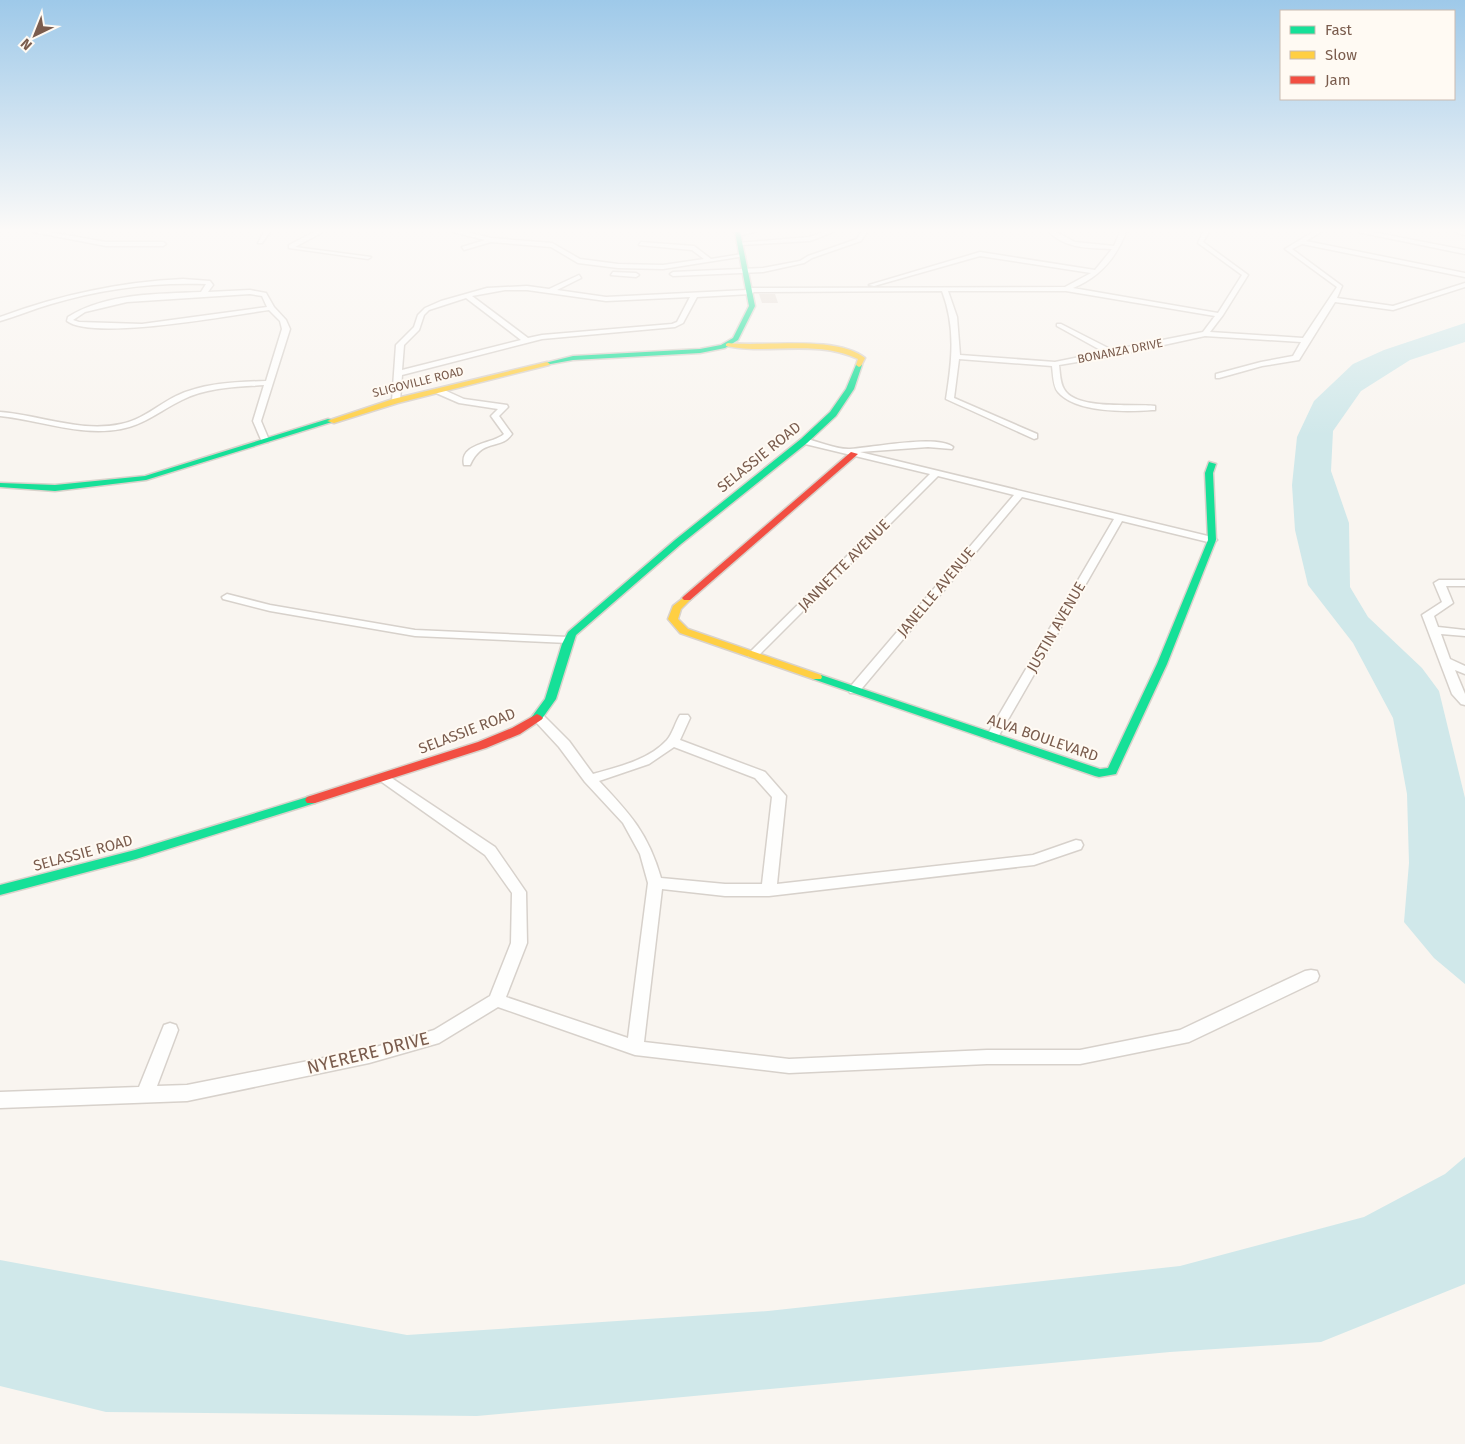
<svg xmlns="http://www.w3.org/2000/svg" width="1465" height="1444" font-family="'Fira Sans',sans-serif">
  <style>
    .water { fill: #d0e8ea }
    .building { fill: #e6ded7 }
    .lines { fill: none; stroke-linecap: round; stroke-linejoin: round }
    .street-casing { stroke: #d7d1cb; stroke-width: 3 }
    .fast-casing { stroke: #d9d2cb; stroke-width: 3 }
    .slow-casing { stroke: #d9d2cb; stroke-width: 3 }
    .jam-casing { stroke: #d9d2cb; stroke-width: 3 }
    .street { fill: #fefefd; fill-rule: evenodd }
    .fast { fill: #16e098; fill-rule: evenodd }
    .slow { fill: #ffcf43; fill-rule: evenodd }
    .jam { fill: #f24e42; fill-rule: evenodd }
    .labels { text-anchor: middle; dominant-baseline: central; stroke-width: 4; stroke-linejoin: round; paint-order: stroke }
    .far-street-label { font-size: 12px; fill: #7a5c4d; stroke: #fffaf3 }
    .street-label { font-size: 15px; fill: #7a5c4d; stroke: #fffaf3 }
    .near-street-label { font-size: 18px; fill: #7a5c4d; stroke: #fffaf3 }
  </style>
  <rect width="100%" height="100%" fill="#f9f5f0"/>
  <g class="water">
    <path d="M 1465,323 L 1465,342 L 1410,360 L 1361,391 L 1333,431 L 1331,471 L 1349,523 L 1350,587 L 1368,617 L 1422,668 L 1439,691 L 1465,798 L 1465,984 L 1434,958 L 1404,922 L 1409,863 L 1407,794 L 1393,718 L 1353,643 L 1308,585 L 1295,530 L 1292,485 L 1297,437 L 1314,401 L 1353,364 L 1384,350 Z"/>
    <path d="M 1465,1157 L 1465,1284 L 1321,1342 L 1170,1352 L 477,1416 L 106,1412 L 0,1386 L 0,1260 L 407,1335 L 768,1311 L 1180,1266 L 1364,1217 L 1445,1174 Z"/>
  </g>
  <path class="building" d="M 759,294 L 775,294 L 778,303 L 762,303 Z"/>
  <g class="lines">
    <defs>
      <g id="street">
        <path d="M 33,232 L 49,232 L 106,242 L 163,242 L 166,244 L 163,246 L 106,246 Z"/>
        <path d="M 264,232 L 270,232 L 262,243 L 258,243 Z"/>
        <path d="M 314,232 L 323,232 L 295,247 L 371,257 L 368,259 L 289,248 L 289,245 Z"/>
        <path d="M 453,232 L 466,232 L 491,238 L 552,243 L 580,259 L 618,264 L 663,265 L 704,259 L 692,250 L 639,245 L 641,242 L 694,246 L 711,259 L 742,254 L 745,256 L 663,269 L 618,268 L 578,263 L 551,247 L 491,242 L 464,250 L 462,247 L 485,240 Z"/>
        <path d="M 737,232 L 754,232 L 738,236 L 735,234 Z"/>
        <path d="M 823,232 L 833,232 L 810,241 L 740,245 L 737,243 L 809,237 Z"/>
        <path d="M 861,232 L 867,232 L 861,241 L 812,258 L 804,263 L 763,272 L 673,276 L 670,274 L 673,272 L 763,268 L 800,261 L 808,256 L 857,239 Z"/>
        <path d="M 1049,232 L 1056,232 L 1075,242 L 1114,246 L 1120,232 L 1126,232 C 1116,258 1100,277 1073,288 L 1218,313 L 1242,275 L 1198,243 L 1203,232 L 1209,232 L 1203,242 L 1248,275 L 1223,315 L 1210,332 L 1303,338 L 1337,287 L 1285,249 L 1313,232 L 1321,232 L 1306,241 L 1465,273 L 1465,277 L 1302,244 L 1292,249 L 1342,286 L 1337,298 L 1393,306 L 1465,283 L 1465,287 L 1393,310 L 1335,302 L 1299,360 L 1262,366 L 1219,378 L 1216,378 L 1216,374 L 1261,362 L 1293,356 L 1301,342 L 1205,336 L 1113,356 L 1059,365 C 1060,372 1060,383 1064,389 C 1076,411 1135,403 1155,406 L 1155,410 L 1152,410 C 1127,412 1076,413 1058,392 C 1053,387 1053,373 1052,366 L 959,359 L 954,398 L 1037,434 L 1037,438 L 1034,439 L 946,399 C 952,361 956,328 942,291 L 754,292 L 751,294 L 697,297 L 683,323 L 675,327 L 542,339 L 402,375 L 400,401 L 396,403 L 392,401 L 396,345 L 414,327 L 418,315 L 425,308 L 441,301 L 487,288 L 527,286 L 549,289 L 579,275 L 581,278 L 557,290 L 606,297 L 747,290 L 750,288 L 1065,287 L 1091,273 L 980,256 L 874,286 L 869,285 L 980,252 L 1095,270 L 1112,249 C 1090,248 1066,249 1049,232 ZM 505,290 L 527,290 L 606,301 L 690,297 L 677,322 L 672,324 L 542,335 L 528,338 L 472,296 ZM 948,291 L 1066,291 L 1215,316 L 1203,332 L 1112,350 L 1061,324 L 1057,324 L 1057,326 L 1104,352 L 1055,362 L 960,355 L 957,317 ZM 466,298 L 521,340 L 402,370 L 404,345 L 419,330 L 424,315 L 429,310 Z"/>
        <path d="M 1358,232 L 1372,232 L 1465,250 L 1465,254 Z"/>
        <path d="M 1457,232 L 1465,232 L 1465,235 L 1458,233 Z"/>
        <path d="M 613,272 L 636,273 L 639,275 L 636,277 L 611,275 Z"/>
        <path d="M 183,279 L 210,281 L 213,285 L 208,292 L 250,290 L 266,293 L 274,307 L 286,320 L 290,329 L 261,421 L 269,440 L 268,442 L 262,442 L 253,421 L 264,385 C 237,387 207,387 182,400 C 161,410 144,425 121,429 C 81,437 40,420 0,416 L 0,412 C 40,415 81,433 121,424 C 142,420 158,405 176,396 C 203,383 236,382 266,381 L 282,329 L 280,321 L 269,310 C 232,315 93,341 67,321 L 68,317 C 106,293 158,294 201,292 L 206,284 C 153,282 101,289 51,304 C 34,309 17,316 0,321 L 0,317 C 59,295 120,282 183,279 ZM 250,294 L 262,296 L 267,307 L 142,324 L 79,322 L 73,320 L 85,312 L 127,302 Z"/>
        <path d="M 436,389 L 442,389 L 464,399 L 507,405 L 508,407 L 499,416 L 512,434 C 500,451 483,437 470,465 L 464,465 C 459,443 493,444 504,434 L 491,416 L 498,409 L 459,403 L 436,393 Z"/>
        <path d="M 804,438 C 816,441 838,450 850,449 C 871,448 937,434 953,447 L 952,449 L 928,447 L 860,452 L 1212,537 L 1217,540 L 1212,543 L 1122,521 L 998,737 L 992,741 L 986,737 L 1114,519 L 1022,497 L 858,693 L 850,693 L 848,690 L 850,687 L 1014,495 L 938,476 L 757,657 L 749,657 L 747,655 L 749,653 L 930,474 L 801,443 L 800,441 Z"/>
        <path d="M 1439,580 L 1465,580 L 1465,586 L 1446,586 L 1453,603 L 1434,616 L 1438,627 L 1465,630 L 1465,636 L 1441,634 L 1450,659 L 1465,666 L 1465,674 L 1455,670 L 1465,694 L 1465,705 L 1461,704 L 1452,694 L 1422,615 L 1442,602 L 1434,583 Z"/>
        <path d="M 227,594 L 270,605 L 415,630 L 568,637 L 574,640 L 568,643 L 415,636 L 270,611 L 223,599 L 222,597 Z"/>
        <path d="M 538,713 L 542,714 L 569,741 L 593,774 C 618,767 649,760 667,740 C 673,733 675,723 680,715 L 688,715 L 690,718 L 680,740 L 765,772 L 786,796 L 777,884 L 1033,855 L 1076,840 L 1081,841 L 1083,845 L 1081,849 L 1034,865 L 769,896 L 725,896 L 662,889 L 644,1042 L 789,1059 L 987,1050 L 1080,1050 L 1180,1030 L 1305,971 L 1311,970 L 1317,971 L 1319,976 L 1317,981 L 1189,1042 L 1080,1064 L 987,1064 L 789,1073 L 635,1055 L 498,1007 L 439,1043 L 369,1063 L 187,1101 L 0,1108 L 0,1092 L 139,1087 L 162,1030 L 164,1025 L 170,1023 L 176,1025 L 178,1030 L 157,1086 L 187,1085 L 369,1049 L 434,1030 L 490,996 L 511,943 L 512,893 L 485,855 L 379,780 L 377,777 L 384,773 L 495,847 L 526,892 L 527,943 L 506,997 L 628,1038 L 648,883 L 640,854 L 623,823 L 585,782 L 559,747 L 534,720 L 532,717 L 534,714 ZM 674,747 L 755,778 L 772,797 L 762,884 L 725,884 L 661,878 C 648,833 630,814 599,781 L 649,764 Z"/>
      </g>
      <g id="fast">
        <path d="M 735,232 L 740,232 L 755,306 L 738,340 L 725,348 L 700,353 L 573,360 L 545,365 L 545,363 L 573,356 L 700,349 L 721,345 L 733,338 L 749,306 Z"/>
        <path d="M 859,363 L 862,365 L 854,389 L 836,416 L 807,443 L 681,544 L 576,635 L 556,699 L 541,720 L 533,720 L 531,718 L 545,699 L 562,644 L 568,632 L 675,540 L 801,439 L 830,412 L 846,389 L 856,365 Z"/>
        <path d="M 328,419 L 335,421 L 146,480 L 55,491 L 0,487 L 0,483 L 55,485 L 145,476 Z"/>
        <path d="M 1209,462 L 1216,464 L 1213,473 L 1216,540 L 1167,664 L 1116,774 L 1099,777 L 1095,776 L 813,679 L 812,677 L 813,675 L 821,675 L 1100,769 L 1108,768 L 1157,664 L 1208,540 L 1205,473 Z"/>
        <path d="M 311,796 L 315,797 L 317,800 L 315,803 L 136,859 L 0,895 L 0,885 L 135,850 Z"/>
      </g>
      <g id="slow">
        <path d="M 728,343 C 765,347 836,335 865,358 L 861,366 L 859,367 L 856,365 L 858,359 C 816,339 770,355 726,346 L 726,344 Z"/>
        <path d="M 547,362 L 550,364 L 549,365 L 398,403 L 334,423 L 327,421 L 393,399 Z"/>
        <path d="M 687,595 L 692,598 L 681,609 L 678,619 L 688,629 L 821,675 L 822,677 L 821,679 L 813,679 L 680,633 L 668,619 L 673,606 Z"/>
      </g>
      <g id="jam">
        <path d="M 851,452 L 858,454 L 690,600 L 684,600 L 682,598 L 684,596 Z"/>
        <path d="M 537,714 L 541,716 L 543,718 L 541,720 L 520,734 L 486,748 L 315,803 L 307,803 L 305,800 L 307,797 L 478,742 L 512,728 Z"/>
      </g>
    </defs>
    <use href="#street" class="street-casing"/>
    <use href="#fast" class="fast-casing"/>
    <use href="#slow" class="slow-casing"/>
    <use href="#jam" class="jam-casing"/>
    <use href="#street" class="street"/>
    <use href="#fast" class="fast"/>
    <use href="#slow" class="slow"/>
    <use href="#jam" class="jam"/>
  </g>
  <linearGradient id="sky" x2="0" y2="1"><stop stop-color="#9ec9e9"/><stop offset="0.53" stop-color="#fcfaf8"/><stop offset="1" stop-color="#fcfaf8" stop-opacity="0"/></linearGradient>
  <rect width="1465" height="435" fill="url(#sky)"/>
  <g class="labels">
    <g class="far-street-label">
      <text transform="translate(1120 351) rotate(-11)">BONANZA DRIVE</text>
      <text transform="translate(418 382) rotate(-14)">SLIGOVILLE ROAD</text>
    </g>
    <g class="street-label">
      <text transform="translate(759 457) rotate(-39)">SELASSIE ROAD</text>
      <text transform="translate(844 565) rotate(-45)">JANNETTE AVENUE</text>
      <text transform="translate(936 592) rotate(-50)">JANELLE AVENUE</text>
      <text transform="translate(1056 627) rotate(-60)">JUSTIN AVENUE</text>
      <text transform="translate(467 731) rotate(-21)">SELASSIE ROAD</text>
      <text transform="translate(1043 738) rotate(19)">ALVA BOULEVARD</text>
      <text transform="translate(83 853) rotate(-15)">SELASSIE ROAD</text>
    </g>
    <g class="near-street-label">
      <text transform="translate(368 1053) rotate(-14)">NYERERE DRIVE</text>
    </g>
  </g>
  <rect x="1280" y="10" width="175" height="90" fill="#fffaf3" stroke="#cabbb1"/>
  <rect x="1290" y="26" width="25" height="8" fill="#16e098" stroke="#cabbb1"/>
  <text x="1325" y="35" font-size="15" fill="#7a5c4d">Fast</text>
  <rect x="1290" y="51" width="25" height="8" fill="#ffcf43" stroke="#cabbb1"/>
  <text x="1325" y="60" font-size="15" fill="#7a5c4d">Slow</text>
  <rect x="1290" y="76" width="25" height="8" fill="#f24e42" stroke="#cabbb1"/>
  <text x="1325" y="85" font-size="15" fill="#7a5c4d">Jam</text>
  <g transform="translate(35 35) rotate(223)" stroke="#fffaf3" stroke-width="4" paint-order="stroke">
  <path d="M0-4L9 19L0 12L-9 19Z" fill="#7a5c4d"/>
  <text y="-8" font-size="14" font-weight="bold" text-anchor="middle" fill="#7a5c4d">N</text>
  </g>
</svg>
